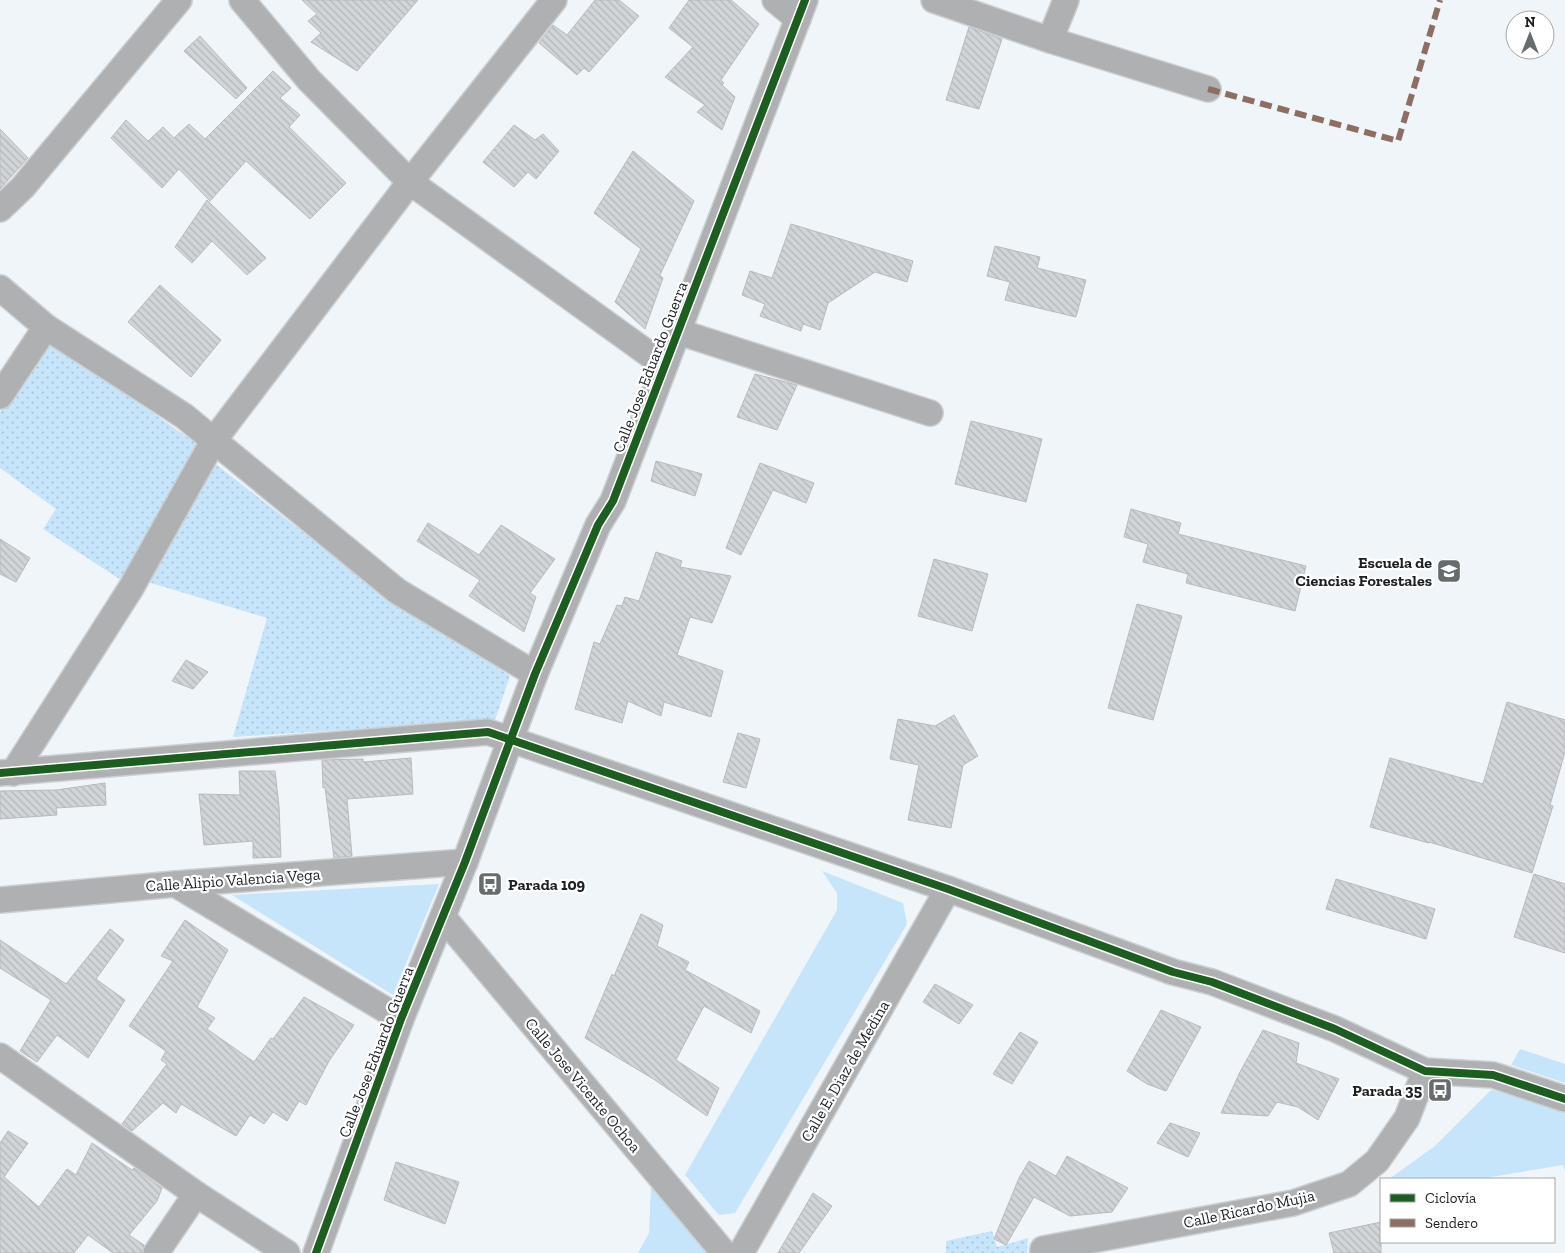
<svg xmlns="http://www.w3.org/2000/svg" width="1565" height="1253" font-family="'Zilla Slab',serif">
  <style>
    .grass { fill: #c6e4fa }
    .park { fill: url(#park-dots) }
    .building { fill: url(#building-back-hatch); stroke: #b7bbbf }
    .lines { fill: none; stroke-linecap: round; stroke-linejoin: round }
    .minor-casing { stroke: #cbcfd2; stroke-width: 28 }
    .minor { stroke: #aeb0b2; stroke-width: 25 }
    .quiet { stroke: #8d6e63; stroke-width: 6; stroke-dasharray: 12 6; stroke-linecap: butt }
    .cycleway-casing { stroke: #fff; stroke-width: 11 }
    .cycleway { stroke: #1b5e20; stroke-width: 8 }
    .labels { text-anchor: middle; dominant-baseline: central; stroke-width: 4.5; stroke-linejoin: round; paint-order: stroke }
    .street-label { font-size: 16px; fill: #1c2023; stroke: #fff }
    .poi-label { font-size: 16px; font-weight: bold; fill: #1c2023; stroke: #fff; text-anchor: end }
  </style>
  <defs>
    <pattern id="park-dots" width="8" height="8" patternUnits="userSpaceOnUse" patternTransform="scale(1.25)"><rect width="8" height="8" fill="#c6e4fa"/><path d="M2 2h.1M6 6h.1" fill="none" stroke="#aac3d6" stroke-width="1.8" stroke-linecap="round"/></pattern>
    <pattern id="building-back-hatch" width="6" height="6" patternUnits="userSpaceOnUse" patternTransform="scale(1.25)"><rect width="6" height="6" fill="#d1d5d8"/><path d="M-1 5l2 2M0 0l6 6M5-1l2 2" fill="none" stroke="#b3b7b9"/></pattern>
  </defs>
  <rect width="100%" height="100%" fill="#f0f5fa"/>
  <g class="grass">
    <path d="M 822,871 L 903,903 L 907,924 L 735,1213 L 719,1215 L 685,1175 L 837,910 L 837,893 Z"/>
    <path d="M 439,884 L 393,995 L 232,895 Z"/>
    <path d="M 1520,1049 L 1565,1064 L 1565,1083 L 1511,1065 Z"/>
    <path d="M 1491,1090 L 1565,1107 L 1565,1171 L 1563,1165 L 1479,1179 L 1389,1179 L 1435,1146 Z"/>
    <path d="M 651,1187 L 709,1247 L 709,1253 L 638,1253 L 649,1233 Z"/>
  </g>
  <g class="park">
    <path d="M 47,339 L 200,446 L 121,580 L 43,529 L 56,509 L 0,468 L 0,412 Z"/>
    <path d="M 213,462 L 376,589 L 510,676 L 495,720 L 233,737 L 267,618 L 148,582 Z"/>
    <path d="M 992,1231 L 997,1247 L 1028,1238 L 1027,1253 L 946,1253 L 946,1241 Z"/>
  </g>
  <g class="building">
    <path d="M 302,0 L 418,0 L 357,71 L 311,42 L 321,33 L 308,21 L 317,14 Z"/>
    <path d="M 595,0 L 619,0 L 639,16 L 589,72 L 584,68 L 577,75 L 539,43 L 553,25 L 567,35 Z"/>
    <path d="M 689,0 L 731,0 L 759,24 L 721,80 L 724,83 L 722,85 L 735,97 L 722,130 L 697,112 L 705,105 L 665,77 L 693,47 L 669,28 Z"/>
    <path d="M 969,27 L 1002,39 L 979,109 L 946,100 Z"/>
    <path d="M 200,36 L 247,88 L 236,99 L 184,51 Z"/>
    <path d="M 273,71 L 291,88 L 280,98 L 300,115 L 289,127 L 346,183 L 310,219 L 246,161 L 210,201 L 179,169 L 162,188 L 111,138 L 126,120 L 148,141 L 163,127 L 174,138 L 189,124 L 205,139 Z"/>
    <path d="M 514,125 L 535,140 L 543,134 L 559,151 L 536,179 L 528,172 L 514,187 L 483,162 Z"/>
    <path d="M 0,129 L 28,158 L 0,189 Z"/>
    <path d="M 633,151 L 694,201 L 660,275 L 663,278 L 645,329 L 615,302 L 641,249 L 594,213 Z"/>
    <path d="M 207,200 L 266,258 L 247,275 L 212,241 L 192,263 L 175,247 Z"/>
    <path d="M 791,224 L 913,261 L 907,282 L 875,272 L 828,303 L 820,330 L 803,324 L 801,331 L 760,316 L 765,304 L 742,295 L 750,271 L 772,278 Z"/>
    <path d="M 995,246 L 1040,257 L 1037,268 L 1086,280 L 1076,317 L 1005,300 L 1010,282 L 987,276 Z"/>
    <path d="M 160,285 L 221,340 L 191,377 L 128,322 Z"/>
    <path d="M 755,374 L 797,385 L 777,430 L 737,417 Z"/>
    <path d="M 971,421 L 1042,439 L 1026,502 L 955,484 Z"/>
    <path d="M 656,461 L 702,474 L 695,496 L 651,481 Z"/>
    <path d="M 760,463 L 814,483 L 806,503 L 773,490 L 741,555 L 726,548 Z"/>
    <path d="M 1131,509 L 1181,523 L 1178,534 L 1306,566 L 1295,611 L 1186,583 L 1188,574 L 1143,562 L 1148,544 L 1124,537 Z"/>
    <path d="M 428,523 L 479,555 L 501,525 L 555,559 L 530,593 L 536,597 L 524,632 L 469,596 L 480,580 L 417,541 Z"/>
    <path d="M 0,539 L 30,558 L 16,582 L 0,574 Z"/>
    <path d="M 656,552 L 682,561 L 680,567 L 731,576 L 712,623 L 690,617 L 677,655 L 723,671 L 711,717 L 664,702 L 661,716 L 628,701 L 622,723 L 575,709 L 594,642 L 600,644 L 617,605 L 622,606 L 625,597 L 639,601 Z"/>
    <path d="M 934,559 L 988,574 L 972,631 L 918,616 Z"/>
    <path d="M 1137,604 L 1182,616 L 1153,720 L 1108,708 Z"/>
    <path d="M 186,660 L 208,672 L 193,689 L 172,681 Z"/>
    <path d="M 1507,702 L 1565,720 L 1565,752 L 1550,805 L 1553,806 L 1532,873 L 1429,842 L 1429,843 L 1370,827 L 1390,758 L 1483,784 Z"/>
    <path d="M 954,715 L 978,756 L 963,765 L 951,828 L 908,820 L 919,765 L 890,759 L 898,719 L 935,726 Z"/>
    <path d="M 738,733 L 760,739 L 746,788 L 723,782 Z"/>
    <path d="M 411,758 L 413,794 L 347,799 L 352,856 L 334,858 L 325,787 L 323,788 L 322,760 L 363,759 L 363,762 Z"/>
    <path d="M 239,771 L 275,771 L 279,806 L 281,857 L 253,858 L 253,841 L 204,845 L 199,794 L 240,795 Z"/>
    <path d="M 105,783 L 106,805 L 56,808 L 57,815 L 0,819 L 0,791 L 56,790 Z"/>
    <path d="M 1534,874 L 1565,884 L 1565,953 L 1514,937 Z"/>
    <path d="M 1336,879 L 1435,909 L 1426,939 L 1326,909 Z"/>
    <path d="M 641,914 L 663,925 L 657,946 L 689,962 L 685,970 L 760,1011 L 751,1033 L 704,1006 L 676,1060 L 719,1088 L 707,1116 L 655,1080 L 585,1038 L 612,974 L 614,976 Z"/>
    <path d="M 185,920 L 228,950 L 197,1007 L 215,1018 L 207,1029 L 254,1062 L 271,1038 L 273,1039 L 304,997 L 354,1025 L 329,1061 L 306,1105 L 299,1101 L 287,1121 L 273,1112 L 264,1124 L 250,1115 L 236,1136 L 181,1104 L 176,1113 L 163,1103 L 132,1131 L 122,1124 L 167,1064 L 161,1060 L 166,1051 L 129,1026 L 173,961 L 161,956 Z"/>
    <path d="M 110,929 L 124,940 L 96,979 L 125,1000 L 88,1058 L 57,1035 L 37,1062 L 20,1051 L 51,1000 L 0,968 L 0,940 L 66,984 Z"/>
    <path d="M 935,984 L 973,1005 L 959,1024 L 923,1002 Z"/>
    <path d="M 1161,1010 L 1201,1027 L 1166,1091 L 1147,1084 L 1127,1071 Z"/>
    <path d="M 1263,1030 L 1299,1043 L 1296,1063 L 1339,1079 L 1318,1120 L 1298,1107 L 1277,1102 L 1268,1116 L 1221,1113 L 1240,1072 Z"/>
    <path d="M 1020,1032 L 1038,1042 L 1012,1084 L 993,1074 Z"/>
    <path d="M 1170,1123 L 1200,1133 L 1188,1157 L 1157,1143 Z"/>
    <path d="M 8,1131 L 28,1143 L 4,1177 L 39,1207 L 67,1169 L 76,1175 L 92,1143 L 132,1170 L 134,1168 L 162,1188 L 157,1201 L 129,1235 L 144,1245 L 142,1253 L 113,1253 L 88,1235 L 74,1253 L 0,1253 L 0,1143 Z"/>
    <path d="M 1067,1156 L 1128,1188 L 1112,1212 L 1070,1216 L 1034,1197 L 1006,1245 L 994,1239 L 1019,1178 L 1029,1161 L 1056,1176 Z"/>
    <path d="M 396,1162 L 459,1182 L 445,1224 L 384,1200 Z"/>
    <path d="M 813,1193 L 832,1206 L 799,1253 L 778,1253 Z"/>
    <path d="M 1381,1222 L 1381,1253 L 1334,1253 L 1329,1233 Z"/>
  </g>
  <g class="lines">
    <defs>
      <g id="minor">
        <path d="M 242,0 L 309,80 L 410,182 L 664,365"/>
        <path d="M 775,0 L 798,19"/>
        <path d="M 934,0 L 1050,40 L 1208,89"/>
        <path d="M 1050,40 L 1066,0"/>
        <path d="M 0,209 L 23,187 L 179,0"/>
        <path d="M 0,288 L 46,327 L 184,416 L 397,591 L 535,674"/>
        <path d="M 679,332 L 930,413"/>
        <path d="M 0,396 L 46,327"/>
        <path d="M 0,773 L 488,732 L 948,889 L 1173,972 L 1212,982 L 1335,1029 L 1425,1071 L 1493,1075 L 1565,1099"/>
        <path d="M 13,773 L 131,588 L 214,440 L 410,182 L 554,0"/>
        <path d="M 175,884 L 401,1019"/>
        <path d="M 0,900 L 175,884 L 465,862"/>
        <path d="M 443,917 L 724,1253"/>
        <path d="M 0,1056 L 196,1194 L 287,1253"/>
        <path d="M 156,1253 L 196,1194"/>
        <path d="M 316,1253 L 401,1019 L 465,862 L 535,674 L 598,525 L 613,501 L 805,0"/>
        <path d="M 741,1253 L 948,889"/>
        <path d="M 1043,1253 L 1043,1249 L 1293,1203 L 1349,1184 L 1377,1161 L 1407,1118 L 1425,1071"/>
      </g>
    </defs>
    <use href="#minor" class="minor-casing"/>
    <use href="#minor" class="minor"/>
    <path class="quiet" d="M 1208,89 L 1398,141 L 1440,0"/>
    <defs>
      <g id="cycleway">
        <path d="M 0,773 L 488,732 L 948,889 L 1173,972 L 1212,982 L 1335,1029 L 1425,1071 L 1493,1075 L 1565,1099"/>
        <path d="M 316,1253 L 401,1019 L 465,862 L 535,674 L 598,525 L 613,501 L 805,0"/>
      </g>
    </defs>
    <use href="#cycleway" class="cycleway-casing"/>
    <use href="#cycleway" class="cycleway"/>
  </g>
  <defs>
    <symbol id="university-square" viewBox="-11 -11 22 22"><rect x="-9" y="-9" width="18" height="18" rx="4" fill="#666b6e" stroke="#fff"/><path d="M0-5L7-2L0 1L-7-2ZM-4 1L0 2.5L4 1V4Q0 6-4 4Z" fill="#fff"/></symbol>
    <symbol id="bus-square" viewBox="-11 -11 22 22"><rect x="-9" y="-9" width="18" height="18" rx="4" fill="#666b6e" stroke="#fff"/><path d="M-5-6H5V4H4V6H2V4H-2V6H-4V4H-5ZM-3.5-4V0h7V-4ZM-3.5 1.2v1.5H-2V1.2ZM2 1.2v1.5H3.5V1.2Z" fill="#fff"/></symbol>
  </defs>
  <g fill-rule="evenodd">
    <use href="#university-square" x="1435" y="557" width="28" height="28"/>
    <use href="#bus-square" x="476" y="870" width="28" height="28"/>
    <use href="#bus-square" x="1426" y="1076" width="28" height="28"/>
  </g>
  <g class="labels">
    <g class="street-label">
      <text transform="translate(650 367) rotate(-69)">Calle Jose Eduardo Guerra</text>
      <text transform="translate(233 880) rotate(-4)">Calle Alipio Valencia Vega</text>
      <text transform="translate(376 1052) rotate(-69)">Calle Jose Eduardo Guerra</text>
      <text transform="translate(845 1071) rotate(-60)">Calle E. Diaz de Medina</text>
      <text transform="translate(583 1085) rotate(50)">Calle Jose Vicente Ochoa</text>
      <text transform="translate(1249 1209) rotate(-12)">Calle Ricardo Mujia</text>
    </g>
    <g class="poi-label">
      <text x="1432" y="562">Escuela de<tspan x="1432" dy="18">Ciencias Forestales</tspan></text>
      <text x="508" y="884" text-anchor="start">Parada 109</text>
      <text x="1422" y="1090">Parada 35</text>
    </g>
  </g>
  <rect x="1380" y="1178" width="175" height="65" fill="#ffffff" stroke="#a4a6a7"/>
  <rect x="1390" y="1194" width="25" height="8" fill="#1b5e20" stroke="#a4a6a7"/>
  <text x="1425" y="1203" font-size="15" fill="#1c2023">Ciclovía</text>
  <rect x="1390" y="1219" width="25" height="8" fill="#8d6e63" stroke="#a4a6a7"/>
  <text x="1425" y="1228" font-size="15" fill="#1c2023">Sendero</text>
  <g transform="translate(1530 35)"><circle r="24" fill="#ffffff" stroke="#a4a6a7"/>
  <path d="M0-4L9 19L0 12L-9 19Z" fill="#666b6e"/>
  <text y="-8" font-size="14" font-weight="bold" text-anchor="middle" fill="#1c2023">N</text>
  </g>
</svg>
